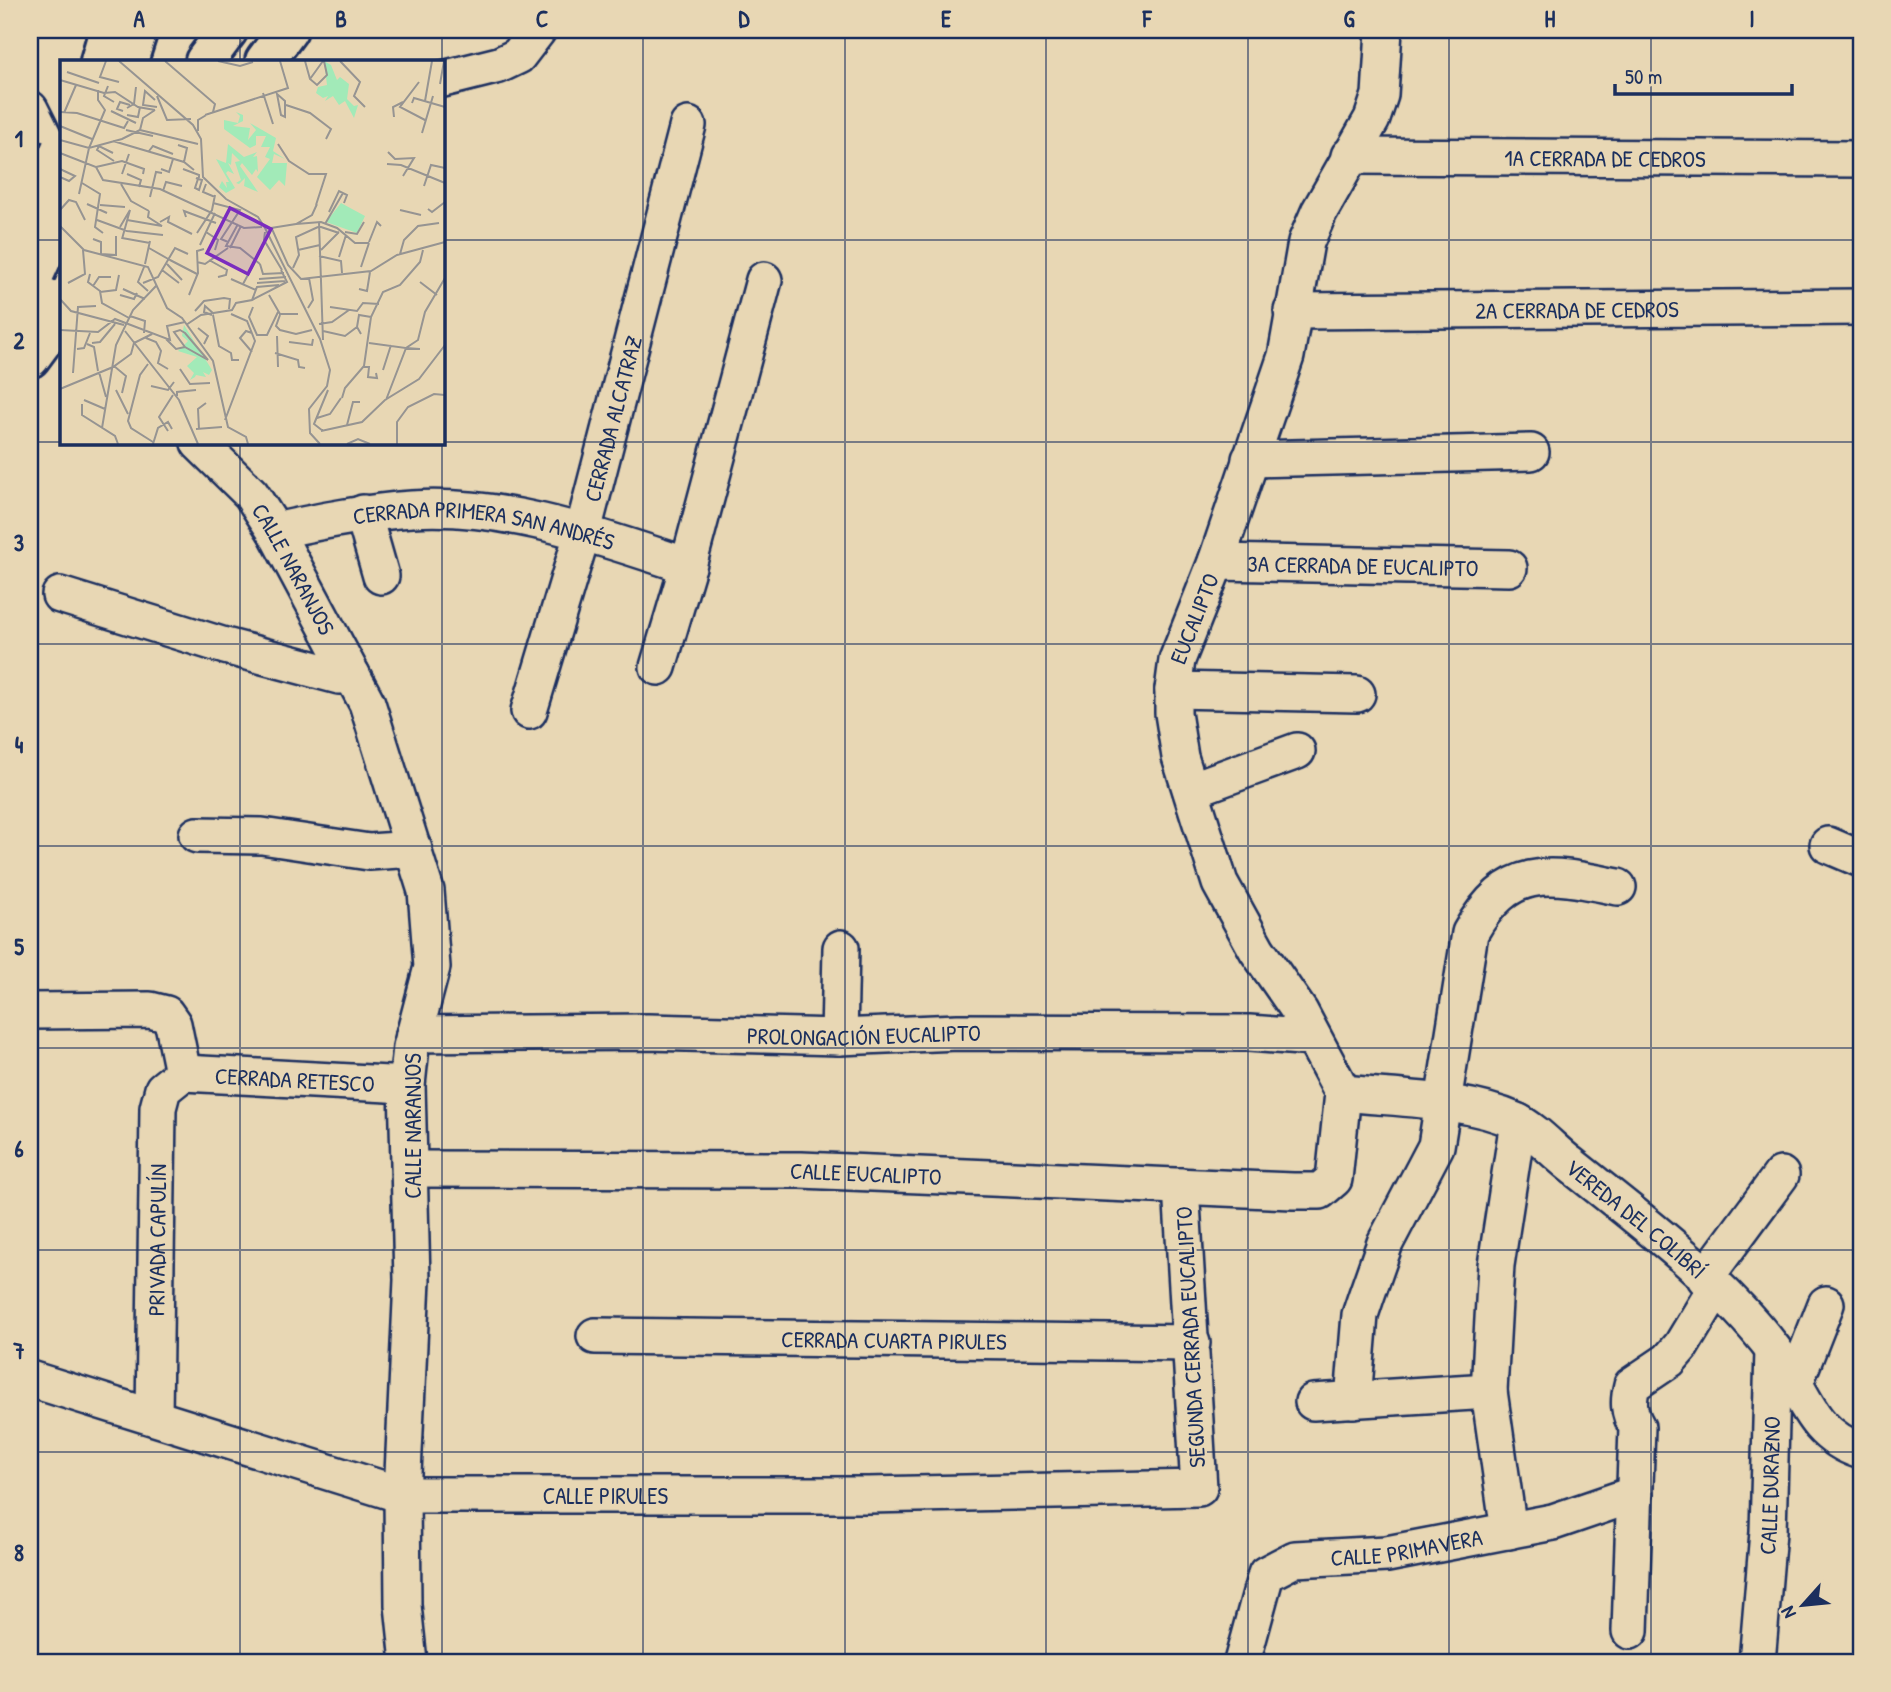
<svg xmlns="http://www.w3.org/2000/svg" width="1891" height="1692" font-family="'Patrick Hand',sans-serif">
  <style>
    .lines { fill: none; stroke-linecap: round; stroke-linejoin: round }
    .minor-casing { stroke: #1b2f5e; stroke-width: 40 }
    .highway-casing { stroke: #1b2f5e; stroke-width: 44 }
    .minor { stroke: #e8d7b4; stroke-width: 35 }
    .highway { stroke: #e8d7b4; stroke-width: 38 }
    .highway-bridge-casing { stroke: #1b2f5e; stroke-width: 44; stroke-linecap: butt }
    .highway-bridge { stroke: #e8d7b4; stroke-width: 38 }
    .grid { fill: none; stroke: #1b2f5e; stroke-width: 2; stroke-opacity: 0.55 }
    .labels { text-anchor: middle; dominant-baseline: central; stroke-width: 5; stroke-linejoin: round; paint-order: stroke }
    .street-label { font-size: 23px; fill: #1b2f5e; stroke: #e8d7b4 }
    .inset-road { fill: none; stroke: #969492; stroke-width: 2 }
    .view { fill: #7b2cbf; fill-opacity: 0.15; stroke: #7b2cbf; stroke-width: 3.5 }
    .inset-edge { fill: none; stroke: #1b2f5e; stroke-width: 3.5 }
    .neatline { fill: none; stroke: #1b2f5e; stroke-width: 2.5 }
    .grid-label { font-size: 23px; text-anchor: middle; font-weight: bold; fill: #1b2f5e }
  </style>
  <rect width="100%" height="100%" fill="#e8d7b4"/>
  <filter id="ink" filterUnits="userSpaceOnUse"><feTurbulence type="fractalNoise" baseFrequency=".0143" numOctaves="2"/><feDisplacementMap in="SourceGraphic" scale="14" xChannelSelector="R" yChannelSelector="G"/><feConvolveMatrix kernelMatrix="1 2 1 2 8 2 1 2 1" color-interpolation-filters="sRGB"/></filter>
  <g filter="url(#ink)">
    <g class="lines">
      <defs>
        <g id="minor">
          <path d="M 443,79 L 499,65 L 518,56 L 538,30"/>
          <path d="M 30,109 L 61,171"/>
          <path id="s1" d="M 1349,156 L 1861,159"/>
          <path id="s2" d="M 1292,311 L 1861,307"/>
          <path id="s3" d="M 199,443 L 251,494 L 275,531 L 367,703 L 426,891 L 432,967 L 411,1047 L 407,1085 L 412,1280 L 402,1495 L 403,1605 L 409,1662"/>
          <path d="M 1250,459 L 1531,452"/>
          <path d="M 363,513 L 381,576"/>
          <path id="s4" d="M 275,531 C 321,521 366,512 412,509 C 507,503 600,537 688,566"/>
          <path id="s5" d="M 1216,562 L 1509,568"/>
          <path d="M 60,595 L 225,646 L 339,676 L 352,675"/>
          <path d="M 658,667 L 688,566 L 764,280"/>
          <path d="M 1173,690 L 1357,694"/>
          <path id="s6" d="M 529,711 L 583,531 L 688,125"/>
          <path d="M 1191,790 L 1297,751"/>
          <path d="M 197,835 L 262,836 L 369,852 L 414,849"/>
          <path d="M 1828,845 L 1861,859"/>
          <path d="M 30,1011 L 150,1010 L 166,1014 L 173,1024 L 183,1073"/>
          <path id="s7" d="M 414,1034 L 648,1032 L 839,1037 L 958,1032 L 1249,1033 L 1313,1038"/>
          <path d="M 839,1037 L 841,948"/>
          <path id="s8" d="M 183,1073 L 407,1085"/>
          <path id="s9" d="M 1343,1093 C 1400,1099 1463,1098 1516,1121 C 1535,1130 1553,1151 1570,1164 C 1640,1220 1719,1278 1774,1350 C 1804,1390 1808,1434 1861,1451"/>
          <path id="s10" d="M 411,1169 L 801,1170 L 1293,1191 L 1320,1191 L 1334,1179 L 1343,1093 L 1300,1012 L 1257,950 L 1220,883 L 1180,757 L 1173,713 L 1173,690 L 1177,660 L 1216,562 L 1286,356 L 1306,242 L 1319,212 L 1372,119 L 1380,95 L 1384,30"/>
          <path d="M 1705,1278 L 1781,1175"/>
          <path id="s11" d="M 595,1336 L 1192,1343"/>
          <path id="s12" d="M 30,1379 L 402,1495 L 868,1495 L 1199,1488 L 1181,1186"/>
          <path d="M 1795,1383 L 1826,1304"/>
          <path d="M 1353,1400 L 1360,1315 L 1366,1297 L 1385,1243 L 1436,1146 L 1470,933 C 1509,863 1549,873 1618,887"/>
          <path d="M 1313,1402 L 1489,1391"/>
          <path id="s13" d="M 154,1417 L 158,1108 L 163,1089 L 183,1073"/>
          <path d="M 1509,1531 L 1489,1391 L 1496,1265 L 1518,1122"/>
          <path d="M 1630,1631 L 1637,1427 C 1628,1412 1628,1401 1632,1385 L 1669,1360 L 1681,1346 L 1716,1288"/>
          <path id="s14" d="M 1242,1662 L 1266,1574 L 1295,1559 L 1387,1554 L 1553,1522 L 1635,1494"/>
          <path id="s15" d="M 1757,1662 L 1768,1532 L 1773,1350"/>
        </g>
        <g id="highway">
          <path d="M 100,61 L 109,30"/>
          <path d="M 128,61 L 138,30"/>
          <path d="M 205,61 L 228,30"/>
          <path d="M 265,61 L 288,30"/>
          <path d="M 30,310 L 61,262"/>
          <path d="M 30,358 L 61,316"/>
        </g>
      </defs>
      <use href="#minor" class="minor-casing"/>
      <use href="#highway" class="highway-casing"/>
      <use href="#minor" class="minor"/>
      <use href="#highway" class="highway"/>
      <defs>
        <g id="highway-bridge">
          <path d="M 30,220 L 61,149"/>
          <path d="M 35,273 L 61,216"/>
        </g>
      </defs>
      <use href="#highway-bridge" class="highway-bridge-casing"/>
      <use href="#highway-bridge" class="highway-bridge"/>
    </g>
  </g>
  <path class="grid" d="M 240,30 L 240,61M 442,30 L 442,61M 643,30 L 643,1662M 845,30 L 845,1662M 1046,30 L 1046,1662M 1248,30 L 1248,1662M 1449,30 L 1449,1662M 1651,30 L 1651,1662M 30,240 L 61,240M 443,240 L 1861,240M 30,442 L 61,442M 443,442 L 1861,442M 240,443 L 240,1662M 442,443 L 442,1662M 30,644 L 1861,644M 30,846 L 1861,846M 30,1048 L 1861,1048M 30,1250 L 1861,1250M 30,1452 L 1861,1452"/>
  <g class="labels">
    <g class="street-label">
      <text stroke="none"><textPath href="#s1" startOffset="256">1A CERRADA DE CEDROS</textPath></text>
      <text stroke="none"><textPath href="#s2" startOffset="285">2A CERRADA DE CEDROS</textPath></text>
      <text stroke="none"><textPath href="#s6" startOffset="304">CERRADA ALCATRAZ</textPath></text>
      <text stroke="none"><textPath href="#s4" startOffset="212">CERRADA PRIMERA SAN ANDRÉS</textPath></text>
      <text stroke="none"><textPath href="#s5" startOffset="147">3A CERRADA DE EUCALIPTO</textPath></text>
      <text stroke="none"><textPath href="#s3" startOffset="159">CALLE NARANJOS</textPath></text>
      <text stroke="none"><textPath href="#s10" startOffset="1533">EUCALIPTO</textPath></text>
      <text stroke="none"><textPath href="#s7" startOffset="450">PROLONGACIÓN EUCALIPTO</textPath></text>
      <text stroke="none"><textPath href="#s8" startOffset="112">CERRADA RETESCO</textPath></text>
      <text transform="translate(412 1126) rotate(-90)">CALLE NARANJOS</text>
      <text stroke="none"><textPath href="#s10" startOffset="455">CALLE EUCALIPTO</textPath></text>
      <text stroke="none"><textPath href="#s9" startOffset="331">VEREDA DEL COLIBRÍ</textPath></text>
      <text stroke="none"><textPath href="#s13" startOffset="177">PRIVADA CAPULÍN</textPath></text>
      <text transform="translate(1190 1337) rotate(-93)">SEGUNDA CERRADA EUCALIPTO</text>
      <text stroke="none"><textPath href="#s11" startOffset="299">CERRADA CUARTA PIRULES</textPath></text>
      <text stroke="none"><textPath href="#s15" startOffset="177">CALLE DURAZNO</textPath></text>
      <text stroke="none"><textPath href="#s12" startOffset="593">CALLE PIRULES</textPath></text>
      <text stroke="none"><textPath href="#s14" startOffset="236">CALLE PRIMAVERA</textPath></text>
    </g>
  </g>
  <g transform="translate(60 60)">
    <rect width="385" height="385" fill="#e8d7b4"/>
    <path d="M 264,1 L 271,5 L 277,20 L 280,17 L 289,24 L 287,39 L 294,46 L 298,45 L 294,58 L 285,41 L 279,45 L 273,36 L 265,41 L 268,36 L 263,38 L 256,33 L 258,27 L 267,25 ZM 176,52 L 183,55 L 183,61 L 173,66 L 190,68 L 188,80 L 196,70 L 190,63 L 216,78 L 213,91 L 225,99 L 214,94 L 212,103 L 227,103 L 225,126 L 219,120 L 210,130 L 197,117 L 210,99 L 205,97 L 210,87 L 201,87 L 206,76 L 196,76 L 196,85 L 190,88 L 164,69 L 164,60 L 178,63 L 180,56 ZM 168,84 L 184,97 L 197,92 L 193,97 L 197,96 L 198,112 L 196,109 L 192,115 L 182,103 L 180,106 L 198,132 L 184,126 L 185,118 L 179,124 L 176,123 L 181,120 L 175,102 L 180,101 L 172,93 L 171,105 L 168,103 L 174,114 L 168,111 L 166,113 L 175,128 L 166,133 L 159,127 L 162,121 L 167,128 L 166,122 L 169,122 L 156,99 L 166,103 ZM 281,143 L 305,156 L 297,173 L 266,162 ZM 124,265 L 152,310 L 149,315 L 143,312 L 146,317 L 136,315 L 135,317 L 130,320 L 134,313 L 127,306 L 137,297 L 118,291 L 128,281 L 122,276 Z" fill="#a2eab8"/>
    <path class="inset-road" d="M 46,1 L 40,17 L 59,22M 59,1 L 133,65 L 141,79 L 143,117 L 166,139 L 198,157 L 205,168 L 260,279 L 270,310 L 267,326 L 249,349 L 250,373 L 260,384M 105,1 L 155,44 L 153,52M 158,1 L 180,6 L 193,2M 245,1 L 250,19 L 257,25 L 267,15 L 264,1M 280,1 L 300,22 L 294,36 L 305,47M 7,12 L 39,23M 250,19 L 263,1M 0,20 L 44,33 L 55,32 L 78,47 L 95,50M 359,22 L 340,47 L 365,60M 380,24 L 384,1M 48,26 L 44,36 L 54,42M 203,33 L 213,64M 217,34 L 225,41 L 225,57 L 221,55 ZM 97,36 L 107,60 L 131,59M 95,40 L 85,31 L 83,45 L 97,47M 365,41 L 372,1M 352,43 L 354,38 L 385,47M 226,45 L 250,53 L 271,69 L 266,79M 67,48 L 74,44 L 76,27M 51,51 L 76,63M 63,51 L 57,49 L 60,42 L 70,45M 0,52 L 17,53 L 64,68 L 68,61M 4,53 L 16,25M 67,55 L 78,57 L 80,47M 145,55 L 228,28 L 220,1M 334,57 L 333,47 L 343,42M 0,66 L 32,79M 66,70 L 93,76M 80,70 L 138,84M 138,71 L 138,60 L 148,54M 362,73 L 373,36M 0,80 L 29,88 L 62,79 L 80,70 L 83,58 L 95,50M 53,81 L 124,102 L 134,110M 218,84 L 229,101 L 249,114 L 266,114 L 256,145M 118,85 L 127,88 L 124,102M 89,91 L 93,86 L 113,94M 328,92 L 335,99 L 354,98 L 343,116M 0,93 L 36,107 L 43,120 L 100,129 L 184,168 L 202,167M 53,93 L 39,86 L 37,90 L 54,101M 327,104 L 341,105 L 385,123M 36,107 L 62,101 L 84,109 L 83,114M 0,109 L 15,116 L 9,121 L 0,117M 101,109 L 109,112 L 113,99M 123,109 L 139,115 L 139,117 L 138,119 L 135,128 L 139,130 L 142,120 L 138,119 L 136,118M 62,114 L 69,94M 67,114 L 81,120 L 79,127M 22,123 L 40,134 L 35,167 L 43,173M 61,124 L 71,141 L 89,151M 146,124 L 143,132 L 155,137M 364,126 L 371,105 L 385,108M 103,131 L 106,122 L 122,126M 19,134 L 29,88 L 45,50 L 38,40 L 38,30M 90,137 L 96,112 L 102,113M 153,143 L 180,150 L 161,179 L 168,182M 27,144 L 47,153M 40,145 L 65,147M 368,149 L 372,152 L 385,142M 0,150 L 9,140 L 16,142 L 25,160M 340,150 L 361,155M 269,152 L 279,131 L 287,135 L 284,143M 126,157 L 124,151 L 156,163M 37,160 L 67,171 L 103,175M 67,160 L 102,166 L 88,157 L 89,151M 100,162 L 109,157 L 108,162 L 132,174M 259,162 L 263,280M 178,164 L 166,186 L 180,188 L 200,204M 236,164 L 261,162 L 277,168 L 295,183 L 309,183M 265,164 L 283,133M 0,166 L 24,190 L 88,207 L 107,248 L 122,258 L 153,301 L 168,367 L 186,377 L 188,384M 204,166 L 212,169 L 228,205 L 241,219 L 311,211 L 337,195 L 385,182M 258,166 L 279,173M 60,167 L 70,150 L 62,179M 211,168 L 236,164 L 252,155 L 257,144M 146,172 L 158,180 L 155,190M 205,172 L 204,180 L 222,210M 285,172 L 297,174 L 304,162M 137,173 L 152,150 L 155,135M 62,178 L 90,183M 33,179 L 41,182 L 41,194 L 56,195 L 56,176M 309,182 L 317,162 L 321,166M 140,185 L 155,153M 89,188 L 110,200M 170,188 L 181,166M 238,190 L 260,185M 261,190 L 279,172M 340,194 L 344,180 L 358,166 L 379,163M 259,196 L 281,201 L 282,213M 279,197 L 286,175M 110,200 L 137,214M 149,200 L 167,210 L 166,215 L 158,217M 137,202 L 145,204 L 168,188M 85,204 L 90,181M 107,204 L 122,220M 200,204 L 203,214 L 224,213M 84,207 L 78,222 L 88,231M 301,207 L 309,183M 233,208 L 239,195 L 236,177 L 258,167M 102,210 L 119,223M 30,214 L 28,222 L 40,231 L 42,243 L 69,258M 171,219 L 196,230M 199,219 L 226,217M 360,222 L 377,235M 8,223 L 25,214 L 23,190M 83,223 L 98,217 L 115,188 L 128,194M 197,223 L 225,221M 183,224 L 195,202M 33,226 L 39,217 L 51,217M 299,229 L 307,231 L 310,212M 40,232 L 56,230 L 59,215M 60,235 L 74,239 L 77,233M 76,235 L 63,229 L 85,239M 129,235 L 138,213 L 137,191 L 144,189M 209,235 L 220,254 L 238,254M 0,239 L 11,251 L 64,265M 192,240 L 227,222 L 221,210M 193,247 L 189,257 L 197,275 L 207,275 L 218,252M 270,247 L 297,251 L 303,243 L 319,244M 248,248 L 253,240 L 249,218M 135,251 L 144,241 L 164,238 L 170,239 L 169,249M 152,255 L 144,252 L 145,246 L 154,254M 153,255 L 159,286 L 171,293 L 172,300 L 179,300M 220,255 L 216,266 L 220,270 L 236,274 L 252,270M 70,256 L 85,261 L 84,273M 259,264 L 272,262 L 289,250M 126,265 L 141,255 L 172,250 L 176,243 L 192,240 L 197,227 L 219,225M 297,267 L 299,255 L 311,257M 138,268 L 148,276 L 144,284M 0,270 L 38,272 L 55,259 L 110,280 L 107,266 L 125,262M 120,270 L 125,273 L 148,300 L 125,287 L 114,272 ZM 65,271 L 119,340 L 138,384M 263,271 L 285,276 L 297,267 L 301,274M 217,276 L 218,307M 86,278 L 96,282 L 101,291 L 98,303 L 108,309M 106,279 L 116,289 L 125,287M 229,282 L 252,285 L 253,279M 32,283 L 40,282 L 55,264M 309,283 L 346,288 L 326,340M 27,284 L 34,287 L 38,311M 17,289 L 24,288 L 30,273M 360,289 L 346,288 L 358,280 L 365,252 L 385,218M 192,292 L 180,278 L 186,271 L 192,273M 215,293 L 238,300 L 239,307 L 245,308M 88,304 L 80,315 L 68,361 L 71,368 L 93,382M 54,306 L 66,316 L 62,333M 303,307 L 309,307 L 308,317 L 317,318 L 316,313M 120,309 L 130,324 L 150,323M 323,310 L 331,285M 39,312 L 46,337M 13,313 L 18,247 L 36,246M 91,326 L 108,330 L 114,322M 0,329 L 53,307 L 71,294 L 74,283 L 92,274M 56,330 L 68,354M 117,336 L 117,332 L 136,330M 282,338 L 285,328 L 304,306 L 311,257 L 323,232 L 340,225 L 360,202 L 363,190M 24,340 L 45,349M 22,344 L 22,355 L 55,376 L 58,384M 257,358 L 270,354 L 281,338M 165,360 L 195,281 L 187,261 L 171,254M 287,365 L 293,342 L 300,342M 42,368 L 56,285 L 73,250 L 96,226M 136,369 L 162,367M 139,369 L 138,349 L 146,343M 108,371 L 99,357 L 113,335M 261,371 L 302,362 L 325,340 L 359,319 L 385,285M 263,371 L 254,364 L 268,330M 93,384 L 98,368 L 108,362 L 112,369M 287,384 L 298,379 L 310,384M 337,384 L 337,362 L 348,347 L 374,334 L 385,335"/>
    <path class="view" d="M 170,148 L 211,169 L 188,214 L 147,193 Z"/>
    <rect width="385" height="385" class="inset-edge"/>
  </g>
  <rect width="1891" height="1692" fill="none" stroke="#e8d7b4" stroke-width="77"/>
  <g transform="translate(1803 1605) rotate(243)" stroke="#e8d7b4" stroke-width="5" paint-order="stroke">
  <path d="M0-5L12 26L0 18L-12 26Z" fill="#1b2f5e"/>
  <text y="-10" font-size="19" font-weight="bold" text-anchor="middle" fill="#1b2f5e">N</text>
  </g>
  <path d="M1615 84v10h177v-10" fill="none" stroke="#1b2f5e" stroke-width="3.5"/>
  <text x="1625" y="84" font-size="21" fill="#1b2f5e" stroke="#e8d7b4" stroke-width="5" paint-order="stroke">50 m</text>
  <rect x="38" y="38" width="1815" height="1616" class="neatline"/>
  <g class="grid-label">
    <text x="139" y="27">A</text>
    <text x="341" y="27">B</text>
    <text x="542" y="27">C</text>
    <text x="744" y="27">D</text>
    <text x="946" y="27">E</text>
    <text x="1147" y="27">F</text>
    <text x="1349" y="27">G</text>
    <text x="1550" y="27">H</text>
    <text x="1752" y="27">I</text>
    <text x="19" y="147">1</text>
    <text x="19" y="349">2</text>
    <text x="19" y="551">3</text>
    <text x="19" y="753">4</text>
    <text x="19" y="955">5</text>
    <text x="19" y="1157">6</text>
    <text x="19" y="1359">7</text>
    <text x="19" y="1561">8</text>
  </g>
</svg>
